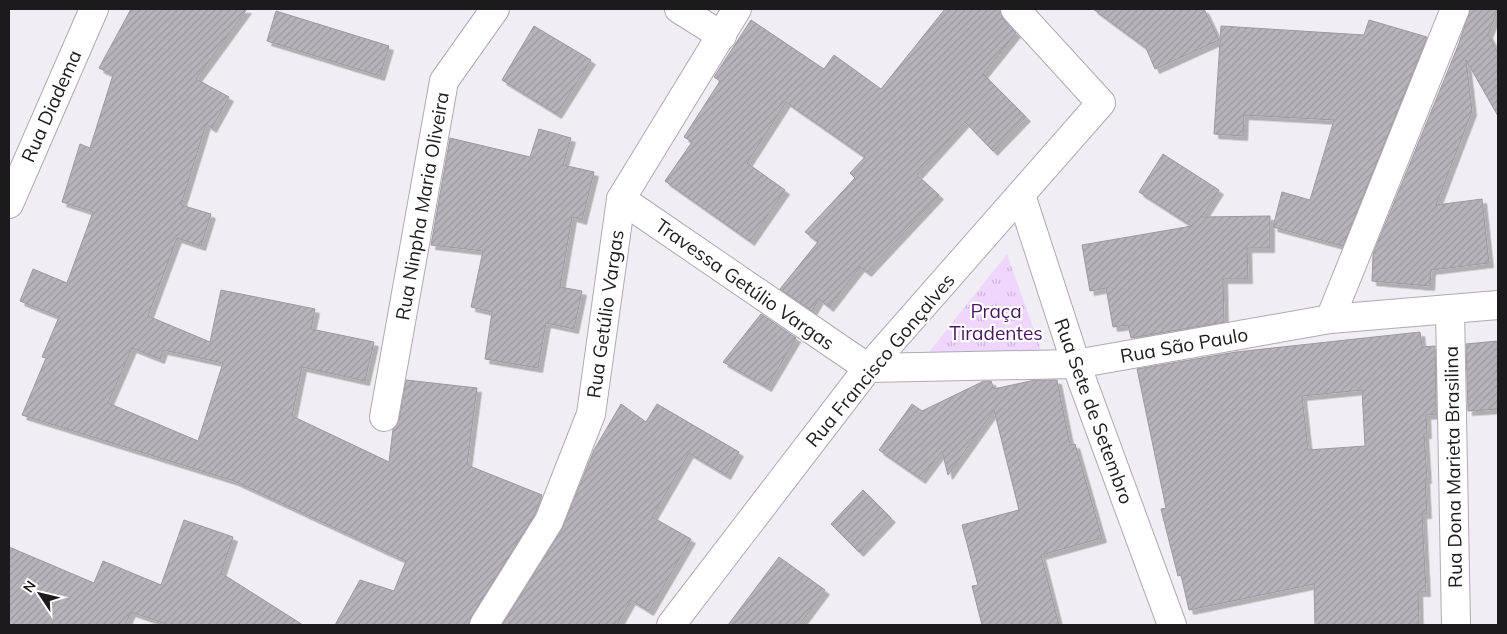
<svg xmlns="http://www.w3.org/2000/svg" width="1507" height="634" font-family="Mulish,sans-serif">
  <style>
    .park { fill: url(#park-tufts) }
    .building { fill: url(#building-hatch); stroke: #9d99a0; fill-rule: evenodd; filter: url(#shadow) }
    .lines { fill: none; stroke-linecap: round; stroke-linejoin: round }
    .minor-casing { stroke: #afaab1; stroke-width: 30 }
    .minor { stroke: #fff; stroke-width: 28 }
    .labels { text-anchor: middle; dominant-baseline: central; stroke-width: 4.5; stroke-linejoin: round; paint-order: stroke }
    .street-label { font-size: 19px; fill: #1c1a1d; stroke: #fff }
    .park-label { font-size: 19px; fill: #4b1564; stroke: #fff }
  </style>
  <defs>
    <pattern id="park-tufts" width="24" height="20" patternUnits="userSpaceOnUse" patternTransform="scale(1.25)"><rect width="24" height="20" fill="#eed6fd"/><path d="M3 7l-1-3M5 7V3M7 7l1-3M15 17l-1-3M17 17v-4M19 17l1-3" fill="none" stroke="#ccb7d8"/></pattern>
    <pattern id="building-hatch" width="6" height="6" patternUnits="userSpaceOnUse" patternTransform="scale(1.25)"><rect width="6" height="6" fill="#b8b3bb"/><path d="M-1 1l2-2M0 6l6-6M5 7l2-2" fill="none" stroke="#9e99a0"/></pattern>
    <filter id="shadow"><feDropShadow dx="4.5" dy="4.5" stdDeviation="0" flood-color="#0004"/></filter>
  </defs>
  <rect width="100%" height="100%" fill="#f1edf4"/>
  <path class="park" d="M 1007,254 L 1042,353 L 921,362 Z"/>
  <g class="building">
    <path d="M 131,9 L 247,9 L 196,79 L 229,97 L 212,128 L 206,124 L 181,205 L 211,214 L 201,246 L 177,238 L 148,316 L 210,342 L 221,290 L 315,309 L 311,329 L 374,342 L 365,381 L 302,367 L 292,416 L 389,462 L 393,429 L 399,420 L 406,380 L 477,388 L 467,465 L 542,495 L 535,514 L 471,617 L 468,625 L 335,625 L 360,580 L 394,591 L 406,561 L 234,481 L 22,415 L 46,358 L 42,357 L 59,317 L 20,301 L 33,269 L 67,283 L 93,212 L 62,202 L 80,144 L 90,148 L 113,75 L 99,68 ZM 132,348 L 160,359 L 163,350 L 223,363 L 198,441 L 108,403 Z"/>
    <path d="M 945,9 L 1000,9 L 1003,19 L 1016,33 L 983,74 L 1026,117 L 993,151 L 965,122 L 917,175 L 939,195 L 867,272 L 860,267 L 829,307 L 819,299 L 812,311 L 780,289 L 818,242 L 805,232 L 855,178 L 850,173 L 865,157 L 786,102 L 747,163 L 785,190 L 750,241 L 665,181 L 692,142 L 684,137 L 720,81 L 714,77 L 751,20 L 824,69 L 834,55 L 881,89 Z"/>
    <path d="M 1093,9 L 1204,9 L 1219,40 L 1155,69 L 1146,48 Z"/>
    <path d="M 1470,9 L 1498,9 L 1488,34 L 1498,53 L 1498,116 L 1466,60 L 1472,111 L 1436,205 L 1482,199 L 1489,263 L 1431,270 L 1430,286 L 1372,281 L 1373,254 L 1458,46 Z"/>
    <path d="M 276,11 L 389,46 L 380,76 L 267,41 Z"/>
    <path d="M 1369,20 L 1427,37 L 1343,246 L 1273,227 L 1282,192 L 1310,200 L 1334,120 L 1244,115 L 1243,136 L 1214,134 L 1221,26 L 1364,35 Z"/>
    <path d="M 534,26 L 591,60 L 557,114 L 502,80 Z"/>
    <path d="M 539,129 L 571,138 L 563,165 L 594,172 L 582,220 L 572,217 L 560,287 L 582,291 L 574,329 L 546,323 L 538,368 L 485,359 L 492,312 L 471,307 L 483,251 L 431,245 L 450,138 L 530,157 Z"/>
    <path d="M 1163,154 L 1219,190 L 1202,217 L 1270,216 L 1270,248 L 1247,248 L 1248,279 L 1223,279 L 1224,322 L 1131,338 L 1128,325 L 1113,327 L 1106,288 L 1090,291 L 1082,245 L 1192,226 L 1139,192 Z"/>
    <path d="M 761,314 L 796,338 L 767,387 L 723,362 Z"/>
    <path d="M 1420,332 L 1422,347 L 1435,346 L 1436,414 L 1426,415 L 1427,434 L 1424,434 L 1427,479 L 1425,479 L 1427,514 L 1422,514 L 1426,592 L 1418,592 L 1419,625 L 1315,625 L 1314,584 L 1189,610 L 1181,575 L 1178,576 L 1161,509 L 1166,508 L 1137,369 L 1236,352 ZM 1362,390 L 1365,446 L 1308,450 L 1302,396 Z"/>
    <path d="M 1498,341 L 1498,409 L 1468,411 L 1466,344 Z"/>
    <path d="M 1035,380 L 1057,380 L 1070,445 L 1075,444 L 1102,538 L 1041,555 L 1059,625 L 982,625 L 972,586 L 978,585 L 962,525 L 1019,510 L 994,410 L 948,475 L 942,451 L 921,479 L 879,450 L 912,404 L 922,411 L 984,381 L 991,381 L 994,389 Z"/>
    <path d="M 621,404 L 646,422 L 657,404 L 739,452 L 726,475 L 689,453 L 652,517 L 691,539 L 649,611 L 631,600 L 617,625 L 502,625 L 562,529 L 594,450 Z"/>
    <path d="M 863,490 L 891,518 L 859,552 L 831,524 Z"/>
    <path d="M 184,520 L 233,537 L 221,573 L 303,625 L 169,625 L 131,612 L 125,625 L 9,625 L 9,547 L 94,583 L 103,561 L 161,585 Z"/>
    <path d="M 779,557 L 825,590 L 799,625 L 728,625 Z"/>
  </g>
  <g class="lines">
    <defs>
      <g id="minor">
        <path d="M 679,9 L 722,36"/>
        <path d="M 1021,195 L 1076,364 L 1172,625"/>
        <path d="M 621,199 L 868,368 L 1076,364 L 1330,319 L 1498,305"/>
        <path d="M 9,204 L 94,9"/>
        <path d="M 1450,309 L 1456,625"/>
        <path d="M 1330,319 L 1455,9"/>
        <path d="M 384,417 L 444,81 L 495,9"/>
        <path d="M 484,625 L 549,521 L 591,414 L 621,199 L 737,9"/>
        <path d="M 671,625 L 868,368 L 1101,103 L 1015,9"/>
      </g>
    </defs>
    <use href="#minor" class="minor-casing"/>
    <use href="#minor" class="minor"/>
  </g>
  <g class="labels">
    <g class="street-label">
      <text transform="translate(51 106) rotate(-66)">Rua Diadema</text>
      <text transform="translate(422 206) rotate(-80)">Rua Ninpha Maria Oliveira</text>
      <text transform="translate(745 284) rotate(35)">Travessa Getúlio Vargas</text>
      <text transform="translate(605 314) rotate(-82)">Rua Getúlio Vargas</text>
      <text transform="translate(1184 345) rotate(-10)">Rua São Paulo</text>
      <text transform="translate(880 360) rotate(-50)">Rua Francisco Gonçalves</text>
      <text transform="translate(1094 411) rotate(70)">Rua Sete de Setembro</text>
      <text transform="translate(1453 467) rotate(-91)">Rua Dona Marieta Brasilina</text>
    </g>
    <g class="park-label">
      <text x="996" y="311">Praça<tspan x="996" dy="22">Tiradentes</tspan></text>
    </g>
  </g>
  <rect width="1507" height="634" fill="none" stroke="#1c1a1d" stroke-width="20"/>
  <g transform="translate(40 594) rotate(305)" stroke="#ffffff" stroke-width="4" paint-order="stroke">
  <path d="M0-4L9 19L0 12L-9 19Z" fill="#1c1a1d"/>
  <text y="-8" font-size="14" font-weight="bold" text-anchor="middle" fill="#1c1a1d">N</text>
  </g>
</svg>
